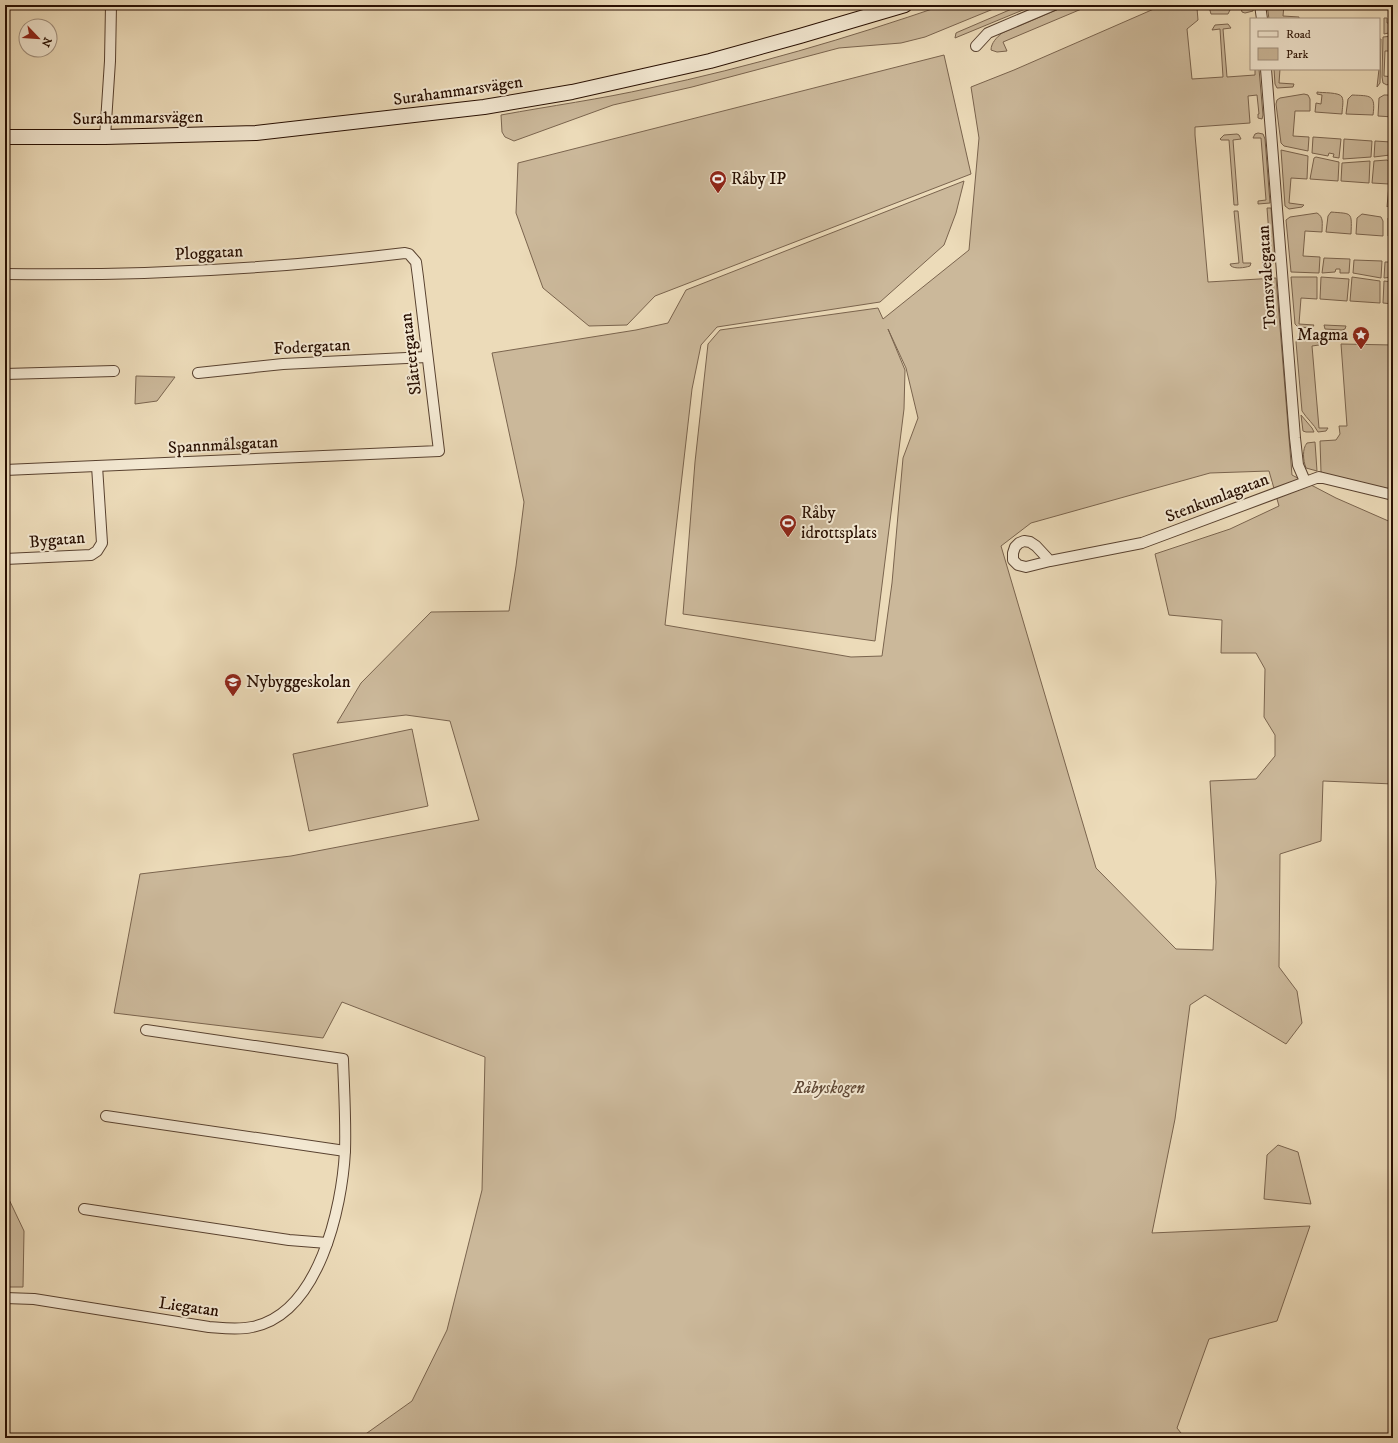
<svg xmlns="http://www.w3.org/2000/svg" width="1398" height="1443" font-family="'IM FELL DW Pica',serif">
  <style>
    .green { fill: #cbb89a; stroke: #7a644e; fill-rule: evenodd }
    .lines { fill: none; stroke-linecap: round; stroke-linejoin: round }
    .minor-casing { stroke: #594230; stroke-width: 12 }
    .secondary-casing { stroke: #280f02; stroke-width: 16 }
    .minor { stroke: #f3e8d2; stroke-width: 10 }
    .secondary { stroke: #f3e8d2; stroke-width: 14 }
    .labels { text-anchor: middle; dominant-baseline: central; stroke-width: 4; stroke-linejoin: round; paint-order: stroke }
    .street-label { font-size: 17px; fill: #280f02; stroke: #f3e8d2 }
    .poi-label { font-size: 17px; fill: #280f02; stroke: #f3e8d2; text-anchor: start }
    .park-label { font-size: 17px; font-style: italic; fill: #614a37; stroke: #f3e8d2 }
  </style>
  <rect width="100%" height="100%" fill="#ecdbb9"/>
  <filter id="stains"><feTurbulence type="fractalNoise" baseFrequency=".005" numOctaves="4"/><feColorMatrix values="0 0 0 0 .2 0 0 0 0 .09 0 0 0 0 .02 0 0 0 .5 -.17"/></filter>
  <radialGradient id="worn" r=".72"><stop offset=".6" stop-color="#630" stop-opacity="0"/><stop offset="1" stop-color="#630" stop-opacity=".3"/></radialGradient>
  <g class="green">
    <path d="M 944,5 L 1003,5 L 925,37 L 901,43 L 839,48 L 692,87 L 613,105 L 514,141 L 505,137 L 502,132 L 501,115 C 550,106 601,99 650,88 C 750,67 848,38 944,5 Z"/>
    <path d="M 1021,5 L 1035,5 L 955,38 L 956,33 L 958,32 Z"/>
    <path d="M 1068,5 L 1091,5 L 1003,42 L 1007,51 L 997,52 L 991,50 C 991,43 997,37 1002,33 Z"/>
    <path d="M 1163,5 L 1189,5 L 1190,9 L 1197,8 L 1198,20 L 1187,29 L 1192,79 L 1223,77 L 1220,29 L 1212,30 L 1215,25 L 1228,24 L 1231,28 L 1223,29 L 1227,77 L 1255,75 L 1255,69 L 1259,69 L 1263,115 L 1262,119 L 1258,118 L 1258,114 L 1259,114 L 1257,95 L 1248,96 L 1250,123 L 1195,127 L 1195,135 L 1208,282 L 1276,278 L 1292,475 L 1336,498 L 1393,523 L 1393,784 L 1323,781 L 1321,841 L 1280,854 L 1279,967 L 1297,991 L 1302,1023 L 1286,1044 L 1205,995 L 1190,1005 L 1175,1119 L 1152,1233 L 1310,1226 L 1277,1321 L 1209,1339 L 1177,1428 L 1185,1438 L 360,1438 L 412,1401 L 447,1330 L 482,1190 L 485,1057 L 342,1002 L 323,1038 L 114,1013 L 140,874 L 291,856 L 479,820 L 450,721 L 406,715 L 337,723 L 361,683 L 431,612 L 509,611 L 516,566 L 524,502 L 492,353 L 636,330 L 668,323 L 686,290 L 964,181 L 956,213 L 944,245 L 880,302 L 717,327 L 701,345 L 692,389 L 665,625 L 851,657 L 882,656 L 892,583 L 903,458 L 918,418 L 906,368 L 888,329 L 905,370 L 904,409 L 875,641 L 683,614 L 695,462 L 708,344 L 720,330 L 878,308 L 883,319 L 969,250 L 979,138 L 971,87 L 1014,70 ZM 1269,471 L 1279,506 L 1230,529 L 1155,554 L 1169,615 L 1222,620 L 1221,653 L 1256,653 L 1265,669 L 1264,717 L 1275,735 L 1275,756 L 1256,779 L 1210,781 L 1216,882 L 1213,950 L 1176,949 L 1096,868 L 1001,546 L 1031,523 L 1210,473 Z"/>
    <path d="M 1216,5 L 1221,5 L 1221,9 L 1230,9 L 1230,10 L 1228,14 L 1211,14 L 1209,7 L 1216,7 Z"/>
    <path d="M 1250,5 L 1254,5 L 1253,11 L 1245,13 L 1242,12 L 1241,8 L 1250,8 Z"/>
    <path d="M 1267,5 L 1284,5 L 1283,16 L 1299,17 L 1299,19 L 1269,19 Z"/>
    <path d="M 1384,18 L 1387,18 L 1387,23 L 1393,23 L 1393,32 L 1384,34 Z"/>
    <path d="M 1393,36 L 1393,51 L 1385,51 L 1384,76 L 1393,77 L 1393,81 L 1387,85 L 1383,83 L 1382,77 L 1383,37 Z"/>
    <path d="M 1379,39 L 1381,39 L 1380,83 L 1377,87 L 1379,69 Z"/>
    <path d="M 944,55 L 971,174 L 655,296 L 627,325 L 589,326 L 543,288 L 516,213 L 518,163 Z"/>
    <path d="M 1274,69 L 1280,69 L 1279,83 L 1294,84 L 1293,87 L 1277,88 L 1275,84 Z"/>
    <path d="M 1317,92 C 1322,93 1340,92 1342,97 C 1344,101 1342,109 1342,114 L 1315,112 L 1316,103 L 1321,104 L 1322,95 L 1317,94 Z"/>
    <path d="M 1304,94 L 1308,95 L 1310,99 L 1310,111 L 1295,111 L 1293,136 L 1309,137 L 1308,151 L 1284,146 L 1281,143 L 1276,104 L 1277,100 L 1280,98 Z"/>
    <path d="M 1352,95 C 1370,96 1376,94 1373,115 L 1346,114 L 1348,99 Z"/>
    <path d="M 1384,95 L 1388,95 L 1393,103 L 1393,117 L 1378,116 L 1379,98 Z"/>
    <path d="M 1258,133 L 1263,134 L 1265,139 L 1270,203 L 1258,204 L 1258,201 L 1266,200 L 1261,138 L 1253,138 L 1255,134 Z"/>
    <path d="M 1237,134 L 1239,135 L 1241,139 L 1233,140 L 1238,205 L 1234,205 L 1229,140 L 1221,140 L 1220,139 L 1224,135 Z"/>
    <path d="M 1313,137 L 1341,139 L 1339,158 L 1333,157 L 1334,154 L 1329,153 L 1328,156 L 1312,153 Z"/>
    <path d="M 1344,139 L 1372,141 L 1371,157 L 1343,159 Z"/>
    <path d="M 1375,141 L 1391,142 L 1390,155 L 1374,157 Z"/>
    <path d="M 1281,150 L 1308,156 L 1307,179 L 1291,178 L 1289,203 L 1304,205 L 1302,207 L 1289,209 L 1285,206 Z"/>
    <path d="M 1316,157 L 1339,162 L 1338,181 L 1310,179 L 1314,158 Z"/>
    <path d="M 1387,160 L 1390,162 L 1389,195 L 1390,200 L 1389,205 L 1387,207 L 1389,184 L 1372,183 L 1374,161 Z"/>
    <path d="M 1370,161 L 1369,183 L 1341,181 L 1342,163 Z"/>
    <path d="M 1267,208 L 1271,208 L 1275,260 L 1272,265 L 1266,266 L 1262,262 L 1271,261 Z"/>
    <path d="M 1234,211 L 1238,211 L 1243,263 L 1251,263 L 1250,266 C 1244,268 1235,269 1231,266 L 1230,264 L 1239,263 Z"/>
    <path d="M 1331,212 C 1352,214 1352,211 1351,234 L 1326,232 L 1328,216 Z"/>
    <path d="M 1317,213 C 1324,217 1322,224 1322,232 L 1305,231 L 1303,256 L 1320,257 L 1319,273 L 1291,272 L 1286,220 L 1290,217 Z"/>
    <path d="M 1362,214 L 1381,217 L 1383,221 L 1383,236 L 1356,234 L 1357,218 Z"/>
    <path d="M 1391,216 L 1393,217 L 1393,236 L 1388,236 L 1388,218 Z"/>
    <path d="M 1324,258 L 1350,259 L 1349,273 L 1340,273 L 1340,269 L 1336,269 L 1335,272 L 1322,273 Z"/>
    <path d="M 1354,260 L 1382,261 L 1381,278 L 1353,273 Z"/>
    <path d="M 1385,262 L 1393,262 L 1393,277 L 1384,278 Z"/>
    <path d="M 1291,277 L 1317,277 L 1317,299 L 1301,298 L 1299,324 L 1314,325 L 1312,328 L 1298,327 L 1295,324 Z"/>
    <path d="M 1321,277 L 1349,279 L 1347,301 L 1320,299 Z"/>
    <path d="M 1352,277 L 1380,281 L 1380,303 L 1350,301 Z"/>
    <path d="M 1384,281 L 1393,282 L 1393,304 L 1383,303 Z"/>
    <path d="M 1324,325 L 1346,326 L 1345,329 L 1342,330 L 1325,329 Z"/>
    <path d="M 1298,338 L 1312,338 L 1317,339 L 1319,345 L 1312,346 L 1319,428 L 1328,428 L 1326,431 L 1318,432 C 1314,424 1307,419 1302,411 L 1296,342 Z"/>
    <path d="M 1341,344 L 1393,345 L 1393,493 L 1346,482 L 1321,472 L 1320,441 L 1336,440 L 1340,434 L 1339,426 L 1347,426 Z"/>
    <path d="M 136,376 L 175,377 L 157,401 L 135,404 Z"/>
    <path d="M 1301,415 L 1312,428 L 1314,432 L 1306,432 L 1303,431 Z"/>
    <path d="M 1315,442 L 1317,471 L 1306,468 C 1303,460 1302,449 1307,443 Z"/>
    <path d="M 412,729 L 428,806 L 309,831 L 293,754 Z"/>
    <path d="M 1278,1145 L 1298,1152 L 1311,1204 L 1264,1199 L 1267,1155 Z"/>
    <path d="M 5,1191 L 24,1231 L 23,1287 L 5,1287 Z"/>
  </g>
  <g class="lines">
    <defs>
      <g id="minor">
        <path d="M 1260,5 L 1262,19"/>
        <path d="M 976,46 L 988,33 L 1054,5"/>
        <path d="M 1266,69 L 1295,438 L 1298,465 L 1305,481"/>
        <path d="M 105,137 L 110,61 L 111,5"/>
        <path d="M 5,274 C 138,276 273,269 405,253 L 409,254 L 416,262 L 418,277 L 439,451 L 5,470"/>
        <path d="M 198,373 L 283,364 L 427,357"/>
        <path d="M 5,374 L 114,371"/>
        <path d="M 5,559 L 91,555 L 97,551 L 102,543 L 97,466"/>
        <path d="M 1050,561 L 1036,546 L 1030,542 L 1024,541 L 1019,543 L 1015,547 L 1013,553 L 1013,560 L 1018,565 L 1026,567 L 1050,561 L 1142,543 L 1319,477 L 1393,495"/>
        <path d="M 106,1116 L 345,1151"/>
        <path d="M 84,1209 L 289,1240 L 327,1243"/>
        <path d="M 5,1298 L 34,1299 L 209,1327 C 223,1328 238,1330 252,1327 C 319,1314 342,1208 345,1151 C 346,1120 344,1090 343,1059 L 146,1030"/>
      </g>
      <path id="secondary" d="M 5,137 L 105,137 L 256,133 L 484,107 L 572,92 L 710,61 L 800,36 L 905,5"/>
    </defs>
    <use href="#minor" class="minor-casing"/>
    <use href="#secondary" class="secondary-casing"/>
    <use href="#minor" class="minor"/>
    <use href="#secondary" class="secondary"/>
  </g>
  <defs>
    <symbol id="stadium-pin" viewBox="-11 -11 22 30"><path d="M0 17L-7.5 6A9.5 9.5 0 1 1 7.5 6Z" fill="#8f2418" stroke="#f3e8d2"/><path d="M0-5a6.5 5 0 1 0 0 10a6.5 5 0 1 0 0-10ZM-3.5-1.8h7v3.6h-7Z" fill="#fff"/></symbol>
    <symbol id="sight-pin" viewBox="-11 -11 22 30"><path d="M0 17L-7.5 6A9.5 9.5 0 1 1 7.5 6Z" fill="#8f2418" stroke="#f3e8d2"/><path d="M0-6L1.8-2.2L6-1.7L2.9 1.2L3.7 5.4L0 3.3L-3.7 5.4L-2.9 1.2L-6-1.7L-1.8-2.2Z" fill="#fff"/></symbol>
    <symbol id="school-pin" viewBox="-11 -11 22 30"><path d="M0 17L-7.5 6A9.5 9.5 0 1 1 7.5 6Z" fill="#8f2418" stroke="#f3e8d2"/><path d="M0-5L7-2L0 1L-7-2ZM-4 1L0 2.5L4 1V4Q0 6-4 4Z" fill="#fff"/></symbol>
  </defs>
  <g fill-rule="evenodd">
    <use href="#stadium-pin" x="708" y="169" width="20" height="27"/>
    <use href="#sight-pin" x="1351" y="325" width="20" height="27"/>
    <use href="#stadium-pin" x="778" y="513" width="20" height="27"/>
    <use href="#school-pin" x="223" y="672" width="20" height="27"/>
  </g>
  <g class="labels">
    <g class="street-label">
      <text transform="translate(458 91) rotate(-8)">Surahammarsvägen</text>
      <text transform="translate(138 118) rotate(-1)">Surahammarsvägen</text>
      <text transform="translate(209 253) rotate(-3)">Ploggatan</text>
      <text transform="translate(1267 277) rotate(-94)">Tornsvalegatan</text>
      <text transform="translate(312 347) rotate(-3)">Fodergatan</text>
      <text transform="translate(411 354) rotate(-97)">Slåttergatan</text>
      <text transform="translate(223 445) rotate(-3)">Spannmålsgatan</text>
      <text transform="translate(1217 498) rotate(-21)">Stenkumlagatan</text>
      <text transform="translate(57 540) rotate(-5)">Bygatan</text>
      <text transform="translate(189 1307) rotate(8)">Liegatan</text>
    </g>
    <g class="poi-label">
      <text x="731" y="179">Råby IP</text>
      <text x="1348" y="335" text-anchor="end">Magma</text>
      <text x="801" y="513">Råby<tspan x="801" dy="20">idrottsplats</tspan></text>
      <text x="246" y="682">Nybyggeskolan</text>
    </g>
    <g class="park-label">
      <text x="829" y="1088">Råbyskogen</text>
    </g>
  </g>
  <rect width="1398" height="1443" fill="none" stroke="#ecdbb9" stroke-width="20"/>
  <rect x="6" y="6" width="1386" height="1431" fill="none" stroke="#280f02" stroke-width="2"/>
  <rect x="10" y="10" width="1378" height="1423" fill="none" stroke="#280f02"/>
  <rect x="1250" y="18" width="130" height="52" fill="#f3e8d2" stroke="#a2917f"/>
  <rect x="1258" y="31" width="20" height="6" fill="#f3e8d2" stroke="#a2917f"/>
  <text x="1286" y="38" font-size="12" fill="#280f02">Road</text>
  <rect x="1258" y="48" width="20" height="12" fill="#cbb89a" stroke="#a2917f"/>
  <text x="1286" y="58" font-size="12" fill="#280f02">Park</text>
  <g transform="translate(38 38) rotate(115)"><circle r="19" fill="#f3e8d2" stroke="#a2917f"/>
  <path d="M0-3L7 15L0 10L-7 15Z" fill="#8f2418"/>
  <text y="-6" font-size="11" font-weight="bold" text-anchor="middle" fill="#280f02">N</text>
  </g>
  <rect width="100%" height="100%" filter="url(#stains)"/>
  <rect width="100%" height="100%" fill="url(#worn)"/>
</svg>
